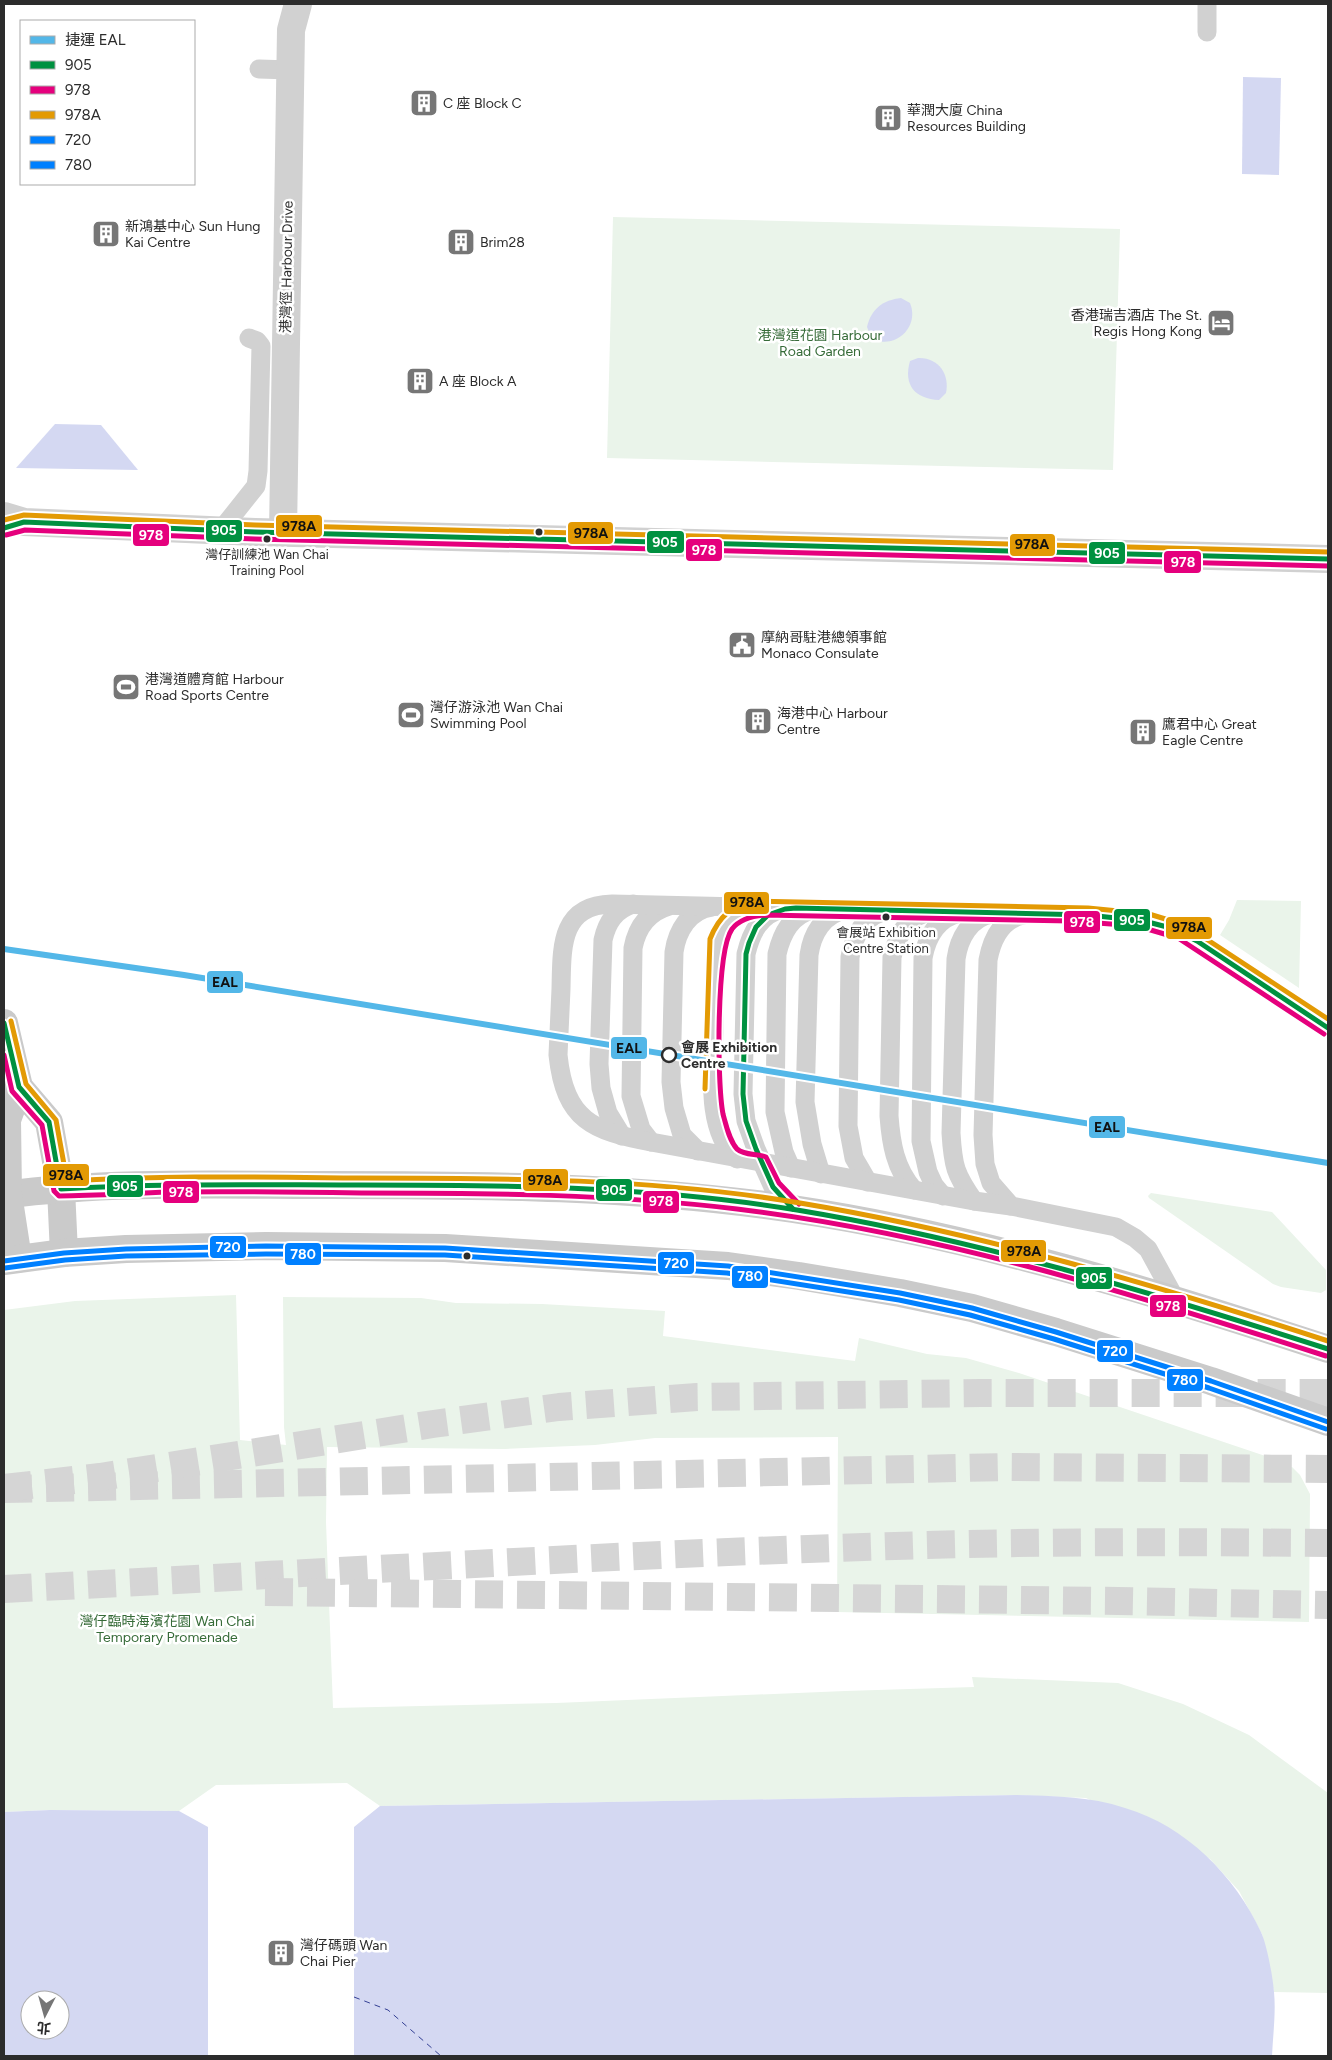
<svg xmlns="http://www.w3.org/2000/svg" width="1332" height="2060" font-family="Figtree,'Noto Sans TC',sans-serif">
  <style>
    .green { fill: #eaf4ea }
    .water { fill: #d4d8f2; fill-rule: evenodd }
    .pier { fill: #fff }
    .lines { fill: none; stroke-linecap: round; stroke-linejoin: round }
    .ferry { stroke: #344094; stroke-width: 1; stroke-dasharray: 6 5; stroke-linecap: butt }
    .trunk-tunnel { stroke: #d5d5d5; stroke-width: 28; stroke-dasharray: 28 14; stroke-linecap: butt }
    .motorway-tunnel { stroke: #d5d5d5; stroke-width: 28; stroke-dasharray: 28 14; stroke-linecap: butt }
    .service { stroke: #d1d1d1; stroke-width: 19 }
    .minor { stroke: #d1d1d1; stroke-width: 28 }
    .tertiary { stroke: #d1d1d1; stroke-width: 28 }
    .secondary { stroke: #cacaca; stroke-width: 28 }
    .bus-1-casing { stroke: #fff; stroke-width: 9 }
    .bus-2-casing { stroke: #fff; stroke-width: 9 }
    .bus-3-casing { stroke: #fff; stroke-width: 9 }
    .bus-4-casing { stroke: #fff; stroke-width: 9 }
    .bus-5-casing { stroke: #fff; stroke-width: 9 }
    .bus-1 { stroke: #009140; stroke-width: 5 }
    .bus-2 { stroke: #e5007d; stroke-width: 5 }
    .bus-3 { stroke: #e39a04; stroke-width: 5 }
    .bus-4 { stroke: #0080ff; stroke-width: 5 }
    .bus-5 { stroke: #0080ff; stroke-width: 5 }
    .metro-1-casing { stroke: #fff; stroke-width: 10 }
    .metro-1 { stroke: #53b7e8; stroke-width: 6 }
    .bus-dot { fill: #2c2c2c; stroke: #fff; stroke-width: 2 }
    .stop-dot { fill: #fff; stroke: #2c2c2c; stroke-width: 2.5 }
    .labels { text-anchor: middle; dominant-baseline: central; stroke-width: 5; stroke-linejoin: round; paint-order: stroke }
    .bus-label { font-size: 13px; fill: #2c2c2c; stroke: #fff }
    .poi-label { font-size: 14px; fill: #2c2c2c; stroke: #fff; text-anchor: start }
    .street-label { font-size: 14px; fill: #2c2c2c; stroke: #fff }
    .park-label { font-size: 14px; fill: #366b38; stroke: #fff }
    .stop-label { font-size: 14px; font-weight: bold; fill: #2c2c2c; stroke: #fff; text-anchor: start }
    .line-badge { stroke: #fff; stroke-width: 2 }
    .badge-label { font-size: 14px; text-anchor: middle; font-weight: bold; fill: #fff }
    .pale-badge-label { font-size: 14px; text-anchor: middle; font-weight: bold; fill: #111 }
  </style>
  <rect width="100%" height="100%" fill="#fff"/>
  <g class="green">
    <path d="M 613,217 L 1120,229 L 1113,470 L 607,458 Z"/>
    <path d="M 1237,900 L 1301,901 L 1299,988 L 1220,935 L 1229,920 Z"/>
    <path d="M 1151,1193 L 1272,1212 L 1326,1270 L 1326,1290 L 1321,1293 L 1281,1287 L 1273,1284 L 1149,1198 L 1148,1196 Z"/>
    <path d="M 236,1295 L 240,1440 L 286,1445 L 284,1427 L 283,1297 L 421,1298 L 456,1303 L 542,1304 L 665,1311 L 663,1336 L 855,1361 L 859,1338 L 927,1354 L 966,1358 L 1019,1373 L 1280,1461 L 1292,1467 L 1300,1475 L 1310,1494 L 1309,1622 L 837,1612 L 838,1437 L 655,1438 L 595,1445 L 505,1449 L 327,1447 L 326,1522 L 333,1708 L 556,1703 L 845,1691 L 974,1687 L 972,1677 L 1118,1683 L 1183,1704 L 1249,1735 L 1328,1793 L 1328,1993 L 1274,1992 L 1262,1934 L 1239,1891 L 1210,1859 L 1086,1798 L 1016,1795 L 380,1806 L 347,1783 L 216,1785 L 179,1811 L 50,1810 L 4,1812 L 4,1310 L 75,1301 Z"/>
  </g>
  <g class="water">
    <path d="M 1243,77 L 1281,78 L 1279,175 L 1242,174 Z"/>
    <path d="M 901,298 L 910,303 C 920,327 895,350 872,339 L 867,327 C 871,309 883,300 901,298 Z"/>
    <path d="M 918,358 C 938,357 950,374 946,393 L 939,400 C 915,399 903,385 910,361 Z"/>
    <path d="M 55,424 L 101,425 L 138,470 L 16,468 Z"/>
    <path d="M 1016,1795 C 1053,1796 1090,1796 1125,1808 C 1186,1826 1235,1876 1261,1932 C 1267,1945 1273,1978 1274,1992 C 1276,2012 1273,2035 1272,2056 L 354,2056 L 354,1827 L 380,1806 Z"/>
    <path d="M 50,1810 L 179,1811 L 208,1827 L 208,2056 L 4,2056 L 4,1812 ZM 30,2000 L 60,2000 L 60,2030 L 30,2030 Z"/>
  </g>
  <g class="pier">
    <path d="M 208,1827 L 210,1830 L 210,2056 L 208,2056 Z"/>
    <path d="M 354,1827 L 354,2056 L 352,2056 L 352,1829 Z"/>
  </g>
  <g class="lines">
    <path class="ferry" d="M 354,1997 L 388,2010 L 441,2056"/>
    <path class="trunk-tunnel" d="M 4,1489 L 1005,1467 L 1328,1469"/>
    <g class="motorway-tunnel">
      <path d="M 4,1488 L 100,1477 L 433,1424 L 559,1407 L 697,1397 L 981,1393 L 1328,1393"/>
      <path d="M 4,1589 C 301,1574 598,1555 895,1546 C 1040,1541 1184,1542 1328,1543"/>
      <path d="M 265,1592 L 1118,1601 L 1328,1605"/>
    </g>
    <g class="service">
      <path d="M 1207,32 L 1207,4"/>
      <path d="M 259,69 L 290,70"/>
      <path d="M 221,530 L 256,486 L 258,471 L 261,346 L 257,341 L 249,338"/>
      <path d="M 783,909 C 760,914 751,933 746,954 L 743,1094 L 746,1121 L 756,1149 L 773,1187 L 793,1209"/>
      <path d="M 622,1136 L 608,1113 L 601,1088 L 599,1064 L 603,940 C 607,922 615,910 633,904"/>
      <path d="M 651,1142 L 641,1129 L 631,1096 L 633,948 C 637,927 648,912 669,906"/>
      <path d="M 698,1151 L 682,1135 L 674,1108 L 671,1082 L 674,952 C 677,931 689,910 712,907"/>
      <path d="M 737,1159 C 705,1130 713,1070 714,1031 C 714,1005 715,979 716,953 C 719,932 729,913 751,908"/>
      <path d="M 791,1168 L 784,1152 L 775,1112 L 777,954 C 782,933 791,915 814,909"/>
      <path d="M 821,1174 L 812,1144 L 805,1102 L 809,955 C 812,934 823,914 846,910"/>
      <path d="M 868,1182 L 854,1158 L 848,1126 L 850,957 C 854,936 864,914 888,911"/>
      <path d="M 914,1190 C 895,1169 891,1143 889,1116 L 892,957 C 897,936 907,915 931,912"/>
      <path d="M 943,1196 L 934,1185 L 928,1172 L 921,1141 L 923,958 C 927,936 937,918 960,913"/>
      <path d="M 974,1201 C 955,1174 953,1166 951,1133 L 956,959 C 959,938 970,918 992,914"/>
      <path d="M 1011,1206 L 991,1183 L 985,1164 L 983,1135 L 988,960 C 992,939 1001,919 1024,915"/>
      <path d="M 1177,1302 L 1148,1249 L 1135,1238 L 1116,1227 L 1011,1206 L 974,1201 L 651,1142 C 593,1131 565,1121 558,1055 C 559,1033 560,1011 561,989 C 562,949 559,905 612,904 L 1088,915 C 1121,917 1151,919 1181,931 L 1328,1028"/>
    </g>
    <path class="minor" d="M 283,532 L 291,30 L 298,4"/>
    <path class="tertiary" d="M 4,516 L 24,522 L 255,532 L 1328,559"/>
    <g class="secondary">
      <path d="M 4,1023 L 19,1087 L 49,1122 L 61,1189 L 64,1253"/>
      <path d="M 4,1195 C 111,1181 220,1185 328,1185 C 483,1185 638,1186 793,1209 C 974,1236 1155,1292 1328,1349"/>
      <path d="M 18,1259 L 8,1194 L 7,1120 L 19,1087"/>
      <path d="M 4,1261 L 64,1253 L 126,1249 L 266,1246 L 445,1248 L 728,1266 L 799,1276 L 900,1293 L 972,1308 L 1056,1332 L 1211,1381 L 1328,1422"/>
    </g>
    <defs>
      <g id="bus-1">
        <path d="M 4,528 L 24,522 L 255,532 L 1328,559"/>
        <path d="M 4,1023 L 19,1087 L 49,1122 L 61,1189 C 160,1183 259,1185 358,1185 C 505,1185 652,1186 797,1210 C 978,1240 1154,1293 1328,1349"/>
        <path d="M 793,1209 L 773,1187 L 756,1149 L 746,1121 L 743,1094 L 746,954 L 749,943 L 756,927 L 768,915 L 785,909 L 796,908 L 1088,915 L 1144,921 L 1171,928 L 1197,941 L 1328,1028"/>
      </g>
      <g id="bus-2">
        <path d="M 6,535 L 25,530 L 255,539 L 1328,566"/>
        <path d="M 4,1055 L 12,1091 L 42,1125 L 54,1191 L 59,1196 C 96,1196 132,1193 169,1192 C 234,1191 298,1192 363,1193 C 488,1193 613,1194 737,1209 C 938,1233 1134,1294 1326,1356"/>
        <path d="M 799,1204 L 779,1183 L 766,1157 C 757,1153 745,1156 737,1149 C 729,1140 726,1125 723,1114 C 717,1084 716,952 732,929 C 740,919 753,916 765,915 L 1071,921 L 1137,926 L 1178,938 L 1324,1034"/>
      </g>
      <g id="bus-3">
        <path d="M 4,520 L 24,515 L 255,525 L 1328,552"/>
        <path d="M 11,1021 L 26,1084 L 56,1120 L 67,1181 C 164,1175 260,1177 357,1178 C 505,1178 653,1178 800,1203 C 980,1233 1155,1285 1328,1341"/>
        <path d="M 705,1089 L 710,939 C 718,918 732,904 755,901 L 1088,908 L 1149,914 L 1185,925 L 1328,1019"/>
      </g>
      <path id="bus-4" d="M 4,1261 L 64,1253 L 126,1249 L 266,1246 L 445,1248 L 728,1266 L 900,1293 L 972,1308 L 1056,1332 L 1211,1381 L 1328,1422"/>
      <path id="bus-5" d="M 5,1268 L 65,1260 L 126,1256 L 266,1254 L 445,1255 L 727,1273 L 899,1300 L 970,1315 L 1054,1339 L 1209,1388 L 1326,1429"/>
    </defs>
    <use href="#bus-1" class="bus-1-casing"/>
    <use href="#bus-2" class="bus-2-casing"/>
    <use href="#bus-3" class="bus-3-casing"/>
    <use href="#bus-4" class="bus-4-casing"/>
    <use href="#bus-5" class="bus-5-casing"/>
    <use href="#bus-1" class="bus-1"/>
    <use href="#bus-2" class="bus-2"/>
    <use href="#bus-3" class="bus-3"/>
    <use href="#bus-4" class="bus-4"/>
    <use href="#bus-5" class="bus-5"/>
    <defs>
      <path id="metro-1" d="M 4,949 L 184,975 L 1328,1163"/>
    </defs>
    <use href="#metro-1" class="metro-1-casing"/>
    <use href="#metro-1" class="metro-1"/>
  </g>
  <defs>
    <symbol id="building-square" viewBox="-11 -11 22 22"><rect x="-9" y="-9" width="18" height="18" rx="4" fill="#767676" stroke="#fff"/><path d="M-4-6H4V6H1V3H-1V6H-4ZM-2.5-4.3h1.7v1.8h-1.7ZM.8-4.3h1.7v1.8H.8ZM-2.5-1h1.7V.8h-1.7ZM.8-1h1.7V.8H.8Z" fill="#fff"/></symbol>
    <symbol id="hotel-square" viewBox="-11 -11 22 22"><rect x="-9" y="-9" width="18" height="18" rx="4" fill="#767676" stroke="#fff"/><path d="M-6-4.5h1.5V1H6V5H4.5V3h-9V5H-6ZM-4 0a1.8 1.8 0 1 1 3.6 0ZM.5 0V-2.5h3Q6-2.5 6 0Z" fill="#fff"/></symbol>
    <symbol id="civic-square" viewBox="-11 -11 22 22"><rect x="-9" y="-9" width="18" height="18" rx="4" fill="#767676" stroke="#fff"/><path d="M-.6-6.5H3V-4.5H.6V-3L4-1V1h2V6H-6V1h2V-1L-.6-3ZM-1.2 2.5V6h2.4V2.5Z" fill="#fff"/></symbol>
    <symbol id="stadium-square" viewBox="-11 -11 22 22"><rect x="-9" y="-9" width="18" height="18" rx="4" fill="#767676" stroke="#fff"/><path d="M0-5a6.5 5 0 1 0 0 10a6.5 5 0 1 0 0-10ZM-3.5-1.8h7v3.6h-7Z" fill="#fff"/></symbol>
  </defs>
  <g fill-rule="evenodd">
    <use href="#building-square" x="408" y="87" width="32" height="32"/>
    <use href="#building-square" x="872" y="102" width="32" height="32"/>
    <use href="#building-square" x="90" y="218" width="32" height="32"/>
    <use href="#building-square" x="445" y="226" width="32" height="32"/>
    <use href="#hotel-square" x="1205" y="307" width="32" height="32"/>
    <use href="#building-square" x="404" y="365" width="32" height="32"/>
    <use href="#civic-square" x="726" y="629" width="32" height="32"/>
    <use href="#stadium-square" x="110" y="671" width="32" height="32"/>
    <use href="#stadium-square" x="395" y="699" width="32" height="32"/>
    <use href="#building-square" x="742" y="705" width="32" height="32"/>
    <use href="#building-square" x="1127" y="716" width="32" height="32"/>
    <use href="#building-square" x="265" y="1937" width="32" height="32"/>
  </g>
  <g class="bus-dot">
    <circle cx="539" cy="532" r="4.5"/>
    <circle cx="267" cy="539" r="4.5"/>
    <circle cx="886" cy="917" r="4.5"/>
    <circle cx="467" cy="1256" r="4.5"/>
  </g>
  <circle class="stop-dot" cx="669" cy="1055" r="7"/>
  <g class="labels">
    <g class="bus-label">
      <text x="267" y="554">灣仔訓練池 Wan Chai<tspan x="267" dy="16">Training Pool</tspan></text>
      <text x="886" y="932">會展站 Exhibition<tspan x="886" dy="16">Centre Station</tspan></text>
    </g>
    <g class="poi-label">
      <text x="443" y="103">C 座 Block C</text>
      <text x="907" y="110">華潤大廈 China<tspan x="907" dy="16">Resources Building</tspan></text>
      <text x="125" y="226">新鴻基中心 Sun Hung<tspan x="125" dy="16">Kai Centre</tspan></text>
      <text x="480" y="242">Brim28</text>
      <text x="1202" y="315" text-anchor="end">香港瑞吉酒店 The St.<tspan x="1202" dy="16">Regis Hong Kong</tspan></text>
      <text x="439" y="381">A 座 Block A</text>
      <text x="761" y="637">摩納哥駐港總領事館<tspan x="761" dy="16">Monaco Consulate</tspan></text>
      <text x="145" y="679">港灣道體育館 Harbour<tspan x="145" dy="16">Road Sports Centre</tspan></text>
      <text x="430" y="707">灣仔游泳池 Wan Chai<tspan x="430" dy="16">Swimming Pool</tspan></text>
      <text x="777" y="713">海港中心 Harbour<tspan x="777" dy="16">Centre</tspan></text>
      <text x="1162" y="724">鷹君中心 Great<tspan x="1162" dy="16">Eagle Centre</tspan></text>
      <text x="300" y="1945">灣仔碼頭 Wan<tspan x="300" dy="16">Chai Pier</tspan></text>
    </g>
    <g class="street-label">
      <text transform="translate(287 267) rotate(-89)">港灣徑 Harbour Drive</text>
    </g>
    <g class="park-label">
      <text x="820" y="335">港灣道花園 Harbour<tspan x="820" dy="16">Road Garden</tspan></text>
      <text x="167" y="1621">灣仔臨時海濱花園 Wan Chai<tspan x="167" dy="16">Temporary Promenade</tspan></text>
    </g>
    <g class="stop-label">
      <text x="681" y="1047">會展 Exhibition<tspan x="681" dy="16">Centre</tspan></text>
    </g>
  </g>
  <g class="line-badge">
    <rect x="275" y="514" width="48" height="24" rx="5" fill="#e39a04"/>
    <rect x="205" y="519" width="38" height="24" rx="5" fill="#009140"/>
    <rect x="567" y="521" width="47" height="24" rx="5" fill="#e39a04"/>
    <rect x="132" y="523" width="38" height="24" rx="5" fill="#e5007d"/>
    <rect x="646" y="530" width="39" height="24" rx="5" fill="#009140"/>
    <rect x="1009" y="533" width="47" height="24" rx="5" fill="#e39a04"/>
    <rect x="685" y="538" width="38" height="24" rx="5" fill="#e5007d"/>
    <rect x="1088" y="541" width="38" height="24" rx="5" fill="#009140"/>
    <rect x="1163" y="550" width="39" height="24" rx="5" fill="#e5007d"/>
    <rect x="723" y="891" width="47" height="24" rx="5" fill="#e39a04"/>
    <rect x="1113" y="908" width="38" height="24" rx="5" fill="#009140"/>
    <rect x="1063" y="910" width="38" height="24" rx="5" fill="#e5007d"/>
    <rect x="1165" y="916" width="48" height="24" rx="5" fill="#e39a04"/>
    <rect x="206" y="970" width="38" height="24" rx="5" fill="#53b7e8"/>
    <rect x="610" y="1036" width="38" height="24" rx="5" fill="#53b7e8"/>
    <rect x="1088" y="1115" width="38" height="24" rx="5" fill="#53b7e8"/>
    <rect x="42" y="1163" width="48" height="24" rx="5" fill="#e39a04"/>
    <rect x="522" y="1168" width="47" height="24" rx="5" fill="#e39a04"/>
    <rect x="106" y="1174" width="38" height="24" rx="5" fill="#009140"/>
    <rect x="595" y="1178" width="38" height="24" rx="5" fill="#009140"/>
    <rect x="162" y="1180" width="38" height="24" rx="5" fill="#e5007d"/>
    <rect x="642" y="1190" width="38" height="24" rx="5" fill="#e5007d"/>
    <rect x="209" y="1235" width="38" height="24" rx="5" fill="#0080ff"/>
    <rect x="1000" y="1239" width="47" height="24" rx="5" fill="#e39a04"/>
    <rect x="284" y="1242" width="38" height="24" rx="5" fill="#0080ff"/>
    <rect x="657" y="1251" width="38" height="24" rx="5" fill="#0080ff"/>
    <rect x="731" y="1265" width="38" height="24" rx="5" fill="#0080ff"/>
    <rect x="1075" y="1266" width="38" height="24" rx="5" fill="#009140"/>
    <rect x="1149" y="1294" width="38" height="24" rx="5" fill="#e5007d"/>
    <rect x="1096" y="1339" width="38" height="24" rx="5" fill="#0080ff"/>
    <rect x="1166" y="1368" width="38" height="24" rx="5" fill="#0080ff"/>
  </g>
  <g class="badge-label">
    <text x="224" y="535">905</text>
    <text x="151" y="540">978</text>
    <text x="665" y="547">905</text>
    <text x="704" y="555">978</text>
    <text x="1107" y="558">905</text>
    <text x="1183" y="567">978</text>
    <text x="1132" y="925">905</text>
    <text x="1082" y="927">978</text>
    <text x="125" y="1191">905</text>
    <text x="614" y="1195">905</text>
    <text x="181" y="1197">978</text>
    <text x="661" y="1206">978</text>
    <text x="228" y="1252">720</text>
    <text x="303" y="1259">780</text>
    <text x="676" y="1268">720</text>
    <text x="750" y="1281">780</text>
    <text x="1094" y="1283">905</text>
    <text x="1168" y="1311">978</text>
    <text x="1115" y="1356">720</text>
    <text x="1185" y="1385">780</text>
  </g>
  <g class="pale-badge-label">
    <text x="299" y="531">978A</text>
    <text x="591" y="538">978A</text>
    <text x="1032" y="549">978A</text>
    <text x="747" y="907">978A</text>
    <text x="1189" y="932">978A</text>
    <text x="225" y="987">EAL</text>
    <text x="629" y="1053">EAL</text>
    <text x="1107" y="1132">EAL</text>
    <text x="66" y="1180">978A</text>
    <text x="545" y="1185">978A</text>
    <text x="1024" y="1256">978A</text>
  </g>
  <rect width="1332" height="2060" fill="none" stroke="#2c2c2c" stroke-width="10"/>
  <rect x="20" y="20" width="175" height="165" fill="#ffffff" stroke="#ababab"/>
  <rect x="30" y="36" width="25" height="8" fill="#53b7e8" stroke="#ababab"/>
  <text x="65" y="45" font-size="15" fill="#2c2c2c">捷運 EAL</text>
  <rect x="30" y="61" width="25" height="8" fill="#009140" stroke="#ababab"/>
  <text x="65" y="70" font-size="15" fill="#2c2c2c">905</text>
  <rect x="30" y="86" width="25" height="8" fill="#e5007d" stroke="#ababab"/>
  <text x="65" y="95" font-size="15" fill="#2c2c2c">978</text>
  <rect x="30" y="111" width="25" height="8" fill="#e39a04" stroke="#ababab"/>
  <text x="65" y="120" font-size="15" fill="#2c2c2c">978A</text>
  <rect x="30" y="136" width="25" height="8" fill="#0080ff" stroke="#ababab"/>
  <text x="65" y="145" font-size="15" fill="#2c2c2c">720</text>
  <rect x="30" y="161" width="25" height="8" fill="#0080ff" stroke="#ababab"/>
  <text x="65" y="170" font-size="15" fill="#2c2c2c">780</text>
  <g transform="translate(45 2015) rotate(186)"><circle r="24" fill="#ffffff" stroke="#ababab"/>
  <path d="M0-4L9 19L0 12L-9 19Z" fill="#767676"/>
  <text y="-8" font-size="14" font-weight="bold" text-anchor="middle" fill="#2c2c2c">北</text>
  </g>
</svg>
